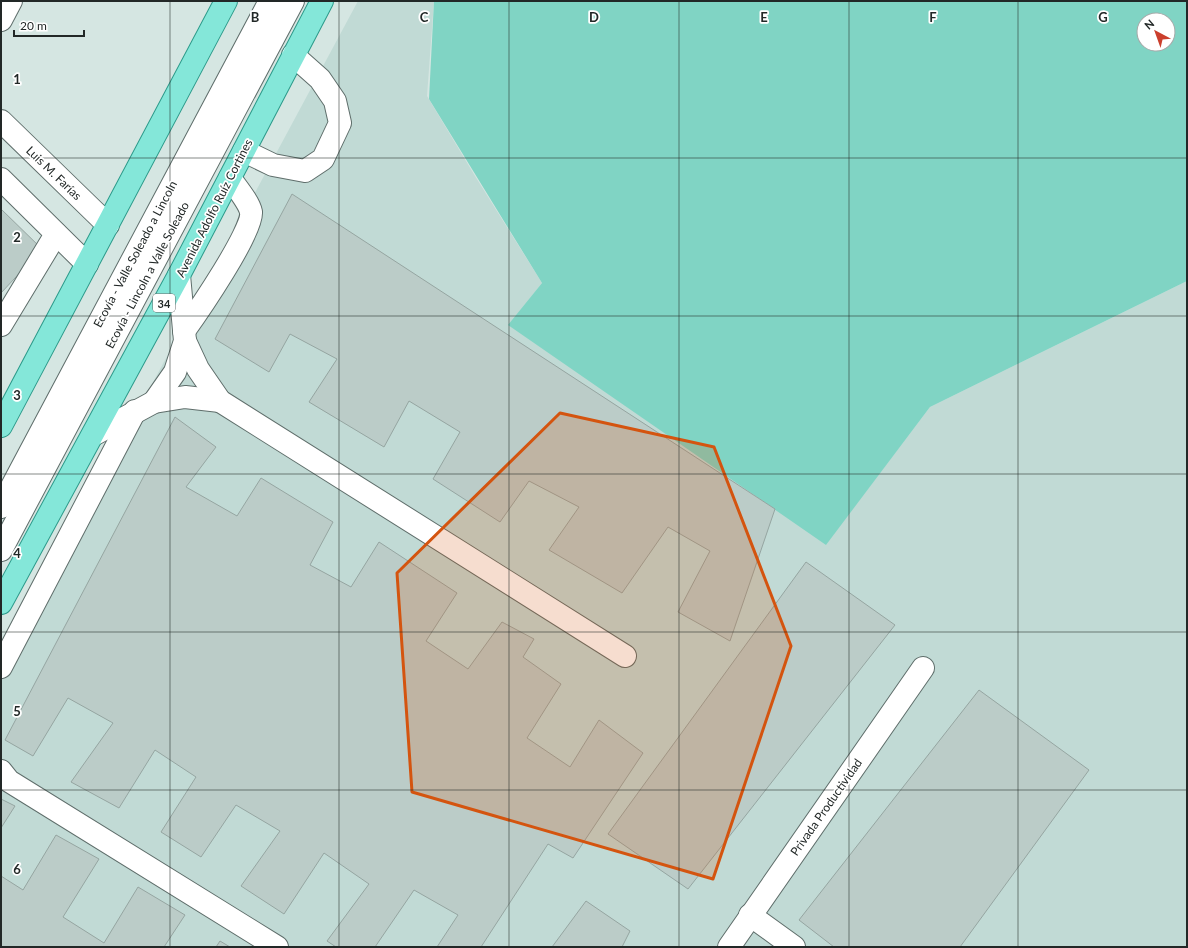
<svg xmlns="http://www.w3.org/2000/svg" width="1188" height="948" font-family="Lato,sans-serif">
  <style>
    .built { fill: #c1dad5 }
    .green { fill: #80d4c4; fill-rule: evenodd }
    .building { fill: #bbccc8; stroke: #95a5a1 }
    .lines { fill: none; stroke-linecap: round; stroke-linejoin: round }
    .minor-casing { stroke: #5f6e6b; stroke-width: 24 }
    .major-casing { stroke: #2c9a8a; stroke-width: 24 }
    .minor { stroke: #fff; stroke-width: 22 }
    .major { stroke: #84e7d9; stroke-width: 22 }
    .marked { fill: #d4540f; fill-opacity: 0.2; stroke: #d4540f; stroke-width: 3; stroke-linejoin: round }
    .grid { fill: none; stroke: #222827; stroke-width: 1; stroke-opacity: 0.55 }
    .labels { text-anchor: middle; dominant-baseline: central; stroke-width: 3.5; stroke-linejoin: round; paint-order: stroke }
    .shield { fill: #fff; stroke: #646868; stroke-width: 1 }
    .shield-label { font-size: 11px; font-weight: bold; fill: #222827 }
    .street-label { font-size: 12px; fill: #222827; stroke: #fff }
    .grid-label { font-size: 13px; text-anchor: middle; font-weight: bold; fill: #222827; stroke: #fff; stroke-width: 3.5; stroke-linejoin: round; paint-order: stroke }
  </style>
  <rect width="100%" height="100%" fill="#d5e6e2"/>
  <path class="built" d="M 358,1 L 434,1 L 427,96 L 475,176 L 542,283 L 509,325 L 826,544 L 930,407 L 1187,281 L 1187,947 L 1,947 L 1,665 Z"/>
  <path class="green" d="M 434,1 L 1187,1 L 1187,281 L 930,407 L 826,545 L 508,325 L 542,283 L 429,99 ZM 1144,20 L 1168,20 L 1168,44 L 1144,44 Z"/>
  <g class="building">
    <path d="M 292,194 L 775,509 L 730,641 L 678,612 L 710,551 L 668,527 L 622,593 L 549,550 L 579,507 L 529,481 L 500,522 L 433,479 L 460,432 L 409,401 L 384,447 L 309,402 L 337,359 L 290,334 L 269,372 L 215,339 Z"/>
    <path d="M 1,209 L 42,249 L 1,293 Z"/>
    <path d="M 175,417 L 216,447 L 186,487 L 237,516 L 261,478 L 333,522 L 310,565 L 351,587 L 379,542 L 457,593 L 426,641 L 468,669 L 502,622 L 534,639 L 523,657 L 561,684 L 527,738 L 570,767 L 599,720 L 643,753 L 573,858 L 548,844 L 481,947 L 437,947 L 458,915 L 414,890 L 375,947 L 336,947 L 327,941 L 369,884 L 324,853 L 284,914 L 241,886 L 280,831 L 236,805 L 201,857 L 161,832 L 196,777 L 155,750 L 119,808 L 71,782 L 113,723 L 68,698 L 33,756 L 5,740 Z"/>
    <path d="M 806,562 L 895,625 L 688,889 L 608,834 Z"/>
    <path d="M 979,690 L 1089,770 L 960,947 L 834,947 L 799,920 Z"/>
    <path d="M 1,799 L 15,806 L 1,828 Z"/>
    <path d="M 56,835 L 99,859 L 63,917 L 104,943 L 138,887 L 185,915 L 164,947 L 1,947 L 1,876 L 23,890 Z"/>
    <path d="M 586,901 L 630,931 L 622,947 L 552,947 Z"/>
    <path d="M 220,941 L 230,947 L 216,947 Z"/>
  </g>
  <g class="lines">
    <defs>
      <g id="minor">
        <path d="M 1,20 L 11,1"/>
        <path d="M 1,121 L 108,225"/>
        <path d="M 244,151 L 273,165 L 305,171 L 323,159 L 340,123 L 335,101 L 320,79 L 293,55"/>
        <path d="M 1,179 L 87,264"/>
        <path d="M 1,325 L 56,234"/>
        <path d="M 184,331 C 197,313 254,230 251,212 C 249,202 236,187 230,178"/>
        <path d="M 185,341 L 198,369 L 220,401 L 625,656"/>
        <path d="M 154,402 L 175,372 L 185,341 L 179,275"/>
        <path d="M 93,435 L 154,402 L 185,397 L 220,401"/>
        <path d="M 1,507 L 270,1"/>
        <path d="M 1,550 L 293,1"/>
        <path d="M 1,667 L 135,411"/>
        <path d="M 1,771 L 9,781 L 277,947"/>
        <path d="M 750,915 L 794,947"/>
        <path d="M 729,947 L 923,668"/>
      </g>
      <g id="major">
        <path d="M 1,426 L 226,1"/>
        <path d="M 1,603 L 179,275 L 322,1"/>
      </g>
    </defs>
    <use href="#minor" class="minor-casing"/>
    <use href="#major" class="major-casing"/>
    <use href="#minor" class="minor"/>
    <use href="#major" class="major"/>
  </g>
  <path class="marked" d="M 560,413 L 714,447 L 791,646 L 713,879 L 412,792 L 397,573 Z"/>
  <path class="grid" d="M 170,1 L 170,947M 339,1 L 339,947M 509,1 L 509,947M 679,1 L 679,947M 849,1 L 849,947M 1018,1 L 1018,947M 1,158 L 1187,158M 1,316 L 1187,316M 1,474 L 1187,474M 1,632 L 1187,632M 1,790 L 1187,790"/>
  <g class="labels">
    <rect class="shield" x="153" y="294" width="22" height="18" rx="3"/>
    <g class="shield-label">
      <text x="164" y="303">34</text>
    </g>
    <g class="street-label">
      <text transform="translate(54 173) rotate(44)">Luis M. Farías</text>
      <text transform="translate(214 208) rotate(-63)">Avenida Adolfo Ruíz Cortines</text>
      <text transform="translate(135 254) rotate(-62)">Ecovía - Valle Soleado a Lincoln</text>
      <text transform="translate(147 275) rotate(-62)">Ecovía - Lincoln a Valle Soleado</text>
      <text transform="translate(826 807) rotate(-55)">Privada Productividad</text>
    </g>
  </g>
  <g class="grid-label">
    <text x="255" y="22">B</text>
    <text x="424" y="22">C</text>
    <text x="594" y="22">D</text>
    <text x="764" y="22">E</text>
    <text x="933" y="22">F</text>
    <text x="1103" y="22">G</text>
    <text x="17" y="84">1</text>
    <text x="17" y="242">2</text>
    <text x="17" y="400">3</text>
    <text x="17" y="558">4</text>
    <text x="17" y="716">5</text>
    <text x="17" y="874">6</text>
  </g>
  <rect width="1188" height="948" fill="none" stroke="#222827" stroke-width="4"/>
  <g transform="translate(1156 32) rotate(319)"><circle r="19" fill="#ffffff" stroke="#a7a9a9"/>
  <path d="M0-3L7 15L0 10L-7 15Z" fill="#cb3f2d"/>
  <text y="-6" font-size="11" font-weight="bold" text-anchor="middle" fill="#222827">N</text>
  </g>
  <path d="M14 30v6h70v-6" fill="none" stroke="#222827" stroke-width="2"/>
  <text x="20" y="30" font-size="12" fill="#222827" stroke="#ffffff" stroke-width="3" paint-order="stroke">20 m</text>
</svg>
